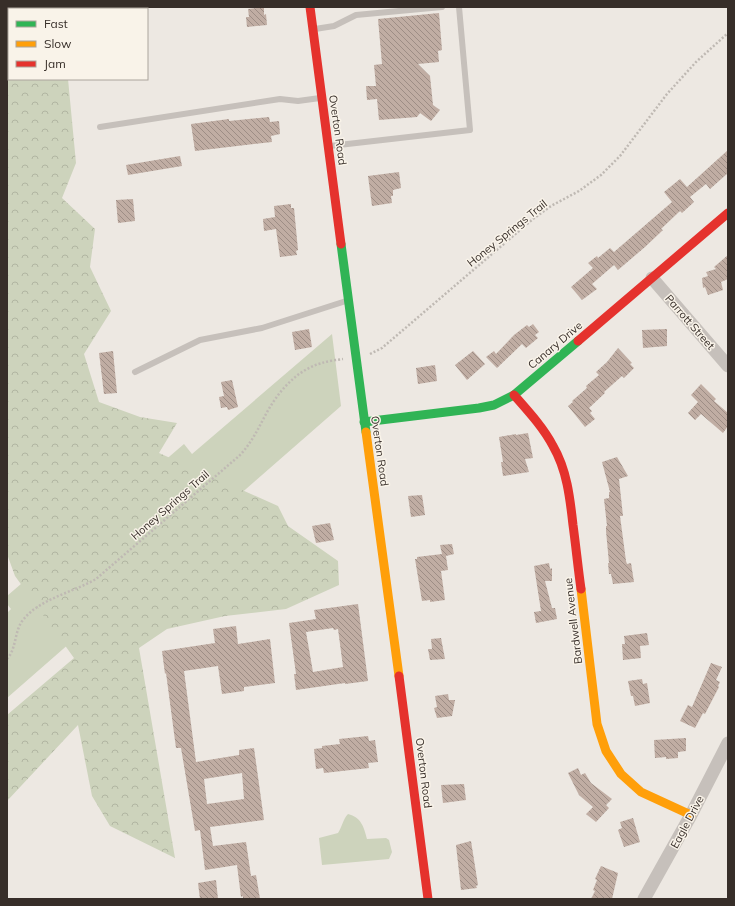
<svg xmlns="http://www.w3.org/2000/svg" width="735" height="906" font-family="Mulish,sans-serif">
  <style>
    .green { fill: #cdd3bc }
    .forest { fill: url(#forest-crowns) }
    .building { fill: url(#building-back-hatch); fill-rule: evenodd }
    .lines { fill: none; stroke-linecap: round; stroke-linejoin: round }
    .path { stroke: #bfb9b3; stroke-width: 2.5; stroke-dasharray: 2 2; stroke-linecap: butt }
    .lane { stroke: #c6c0bb; stroke-width: 6 }
    .street { stroke: #c6c0bb; stroke-width: 13 }
    .fast { stroke: #30b455; stroke-width: 9 }
    .slow { stroke: #ff9f0a; stroke-width: 9 }
    .jam { stroke: #e5322d; stroke-width: 9 }
    .labels { text-anchor: middle; dominant-baseline: central; stroke-width: 3; stroke-linejoin: round; paint-order: stroke }
    .street-label { font-size: 11px; fill: #372e29; stroke: #f9f3e9 }
  </style>
  <defs>
    <pattern id="forest-crowns" width="20" height="18" patternUnits="userSpaceOnUse"><rect width="20" height="18" fill="#cdd3bc"/><path d="M2 6a3 3 0 1 1 6 0M12 15a3 3 0 1 1 6 0" fill="none" stroke="#b1b5a2"/></pattern>
    <pattern id="building-back-hatch" width="6" height="6" patternUnits="userSpaceOnUse"><rect width="6" height="6" fill="#c0ada3"/><path d="M-1 5l2 2M0 0l6 6M5-1l2 2" fill="none" stroke="#9d8d85"/></pattern>
  </defs>
  <rect width="100%" height="100%" fill="#ede8e2"/>
  <g class="green">
    <path d="M 332,334 L 341,406 L 7,698 L 7,613 L 11,609 L 7,604 L 7,596 L 184,444 L 192,454 Z"/>
    <path d="M 348,814 C 361,817 364,827 367,839 L 386,838 L 389,840 L 392,852 L 389,859 L 322,865 L 319,838 L 338,833 C 342,827 343,819 348,814 Z"/>
  </g>
  <path class="forest" d="M 7,7 L 63,7 L 63,9 L 9,9 L 9,79 L 68,79 L 76,163 L 62,198 L 95,229 L 90,267 L 111,311 L 84,354 L 99,402 L 140,417 L 177,423 L 159,453 L 278,506 L 288,526 L 338,561 L 339,585 L 286,609 L 225,616 L 167,629 L 139,648 L 175,858 L 110,826 L 92,796 L 78,725 L 7,801 L 7,715 L 74,658 L 15,576 L 7,554 Z"/>
  <g class="building">
    <path d="M 264,7 L 264,15 L 266,14 L 267,25 L 247,27 L 246,17 L 249,17 L 248,9 Z"/>
    <path d="M 439,13 L 442,50 L 438,51 L 439,62 L 418,64 L 430,76 L 433,105 L 440,110 L 431,121 L 420,113 L 417,117 L 379,120 L 377,99 L 367,100 L 366,86 L 376,86 L 374,65 L 382,64 L 378,19 Z"/>
    <path d="M 269,117 L 270,122 L 279,121 L 280,134 L 271,136 L 272,142 L 195,151 L 191,124 L 229,119 L 229,121 Z"/>
    <path d="M 728,150 L 728,173 L 710,189 L 706,184 L 690,197 L 694,202 L 682,213 L 680,211 L 661,229 L 663,230 L 645,247 L 618,270 L 614,265 L 592,284 L 597,289 L 582,300 L 571,287 L 593,268 L 588,263 L 597,256 L 598,258 L 610,248 L 614,252 L 672,202 L 664,192 L 680,179 L 687,187 Z"/>
    <path d="M 180,156 L 182,166 L 128,175 L 126,165 Z"/>
    <path d="M 399,172 L 401,188 L 393,190 L 393,196 L 391,196 L 392,203 L 372,206 L 368,176 Z"/>
    <path d="M 133,199 L 135,221 L 118,223 L 116,200 Z"/>
    <path d="M 291,204 L 291,208 L 294,208 L 298,250 L 296,251 L 297,255 L 280,257 L 276,229 L 264,231 L 263,219 L 275,217 L 274,206 Z"/>
    <path d="M 728,255 L 728,279 L 721,282 L 723,290 L 708,295 L 705,287 L 703,288 L 702,278 L 708,276 L 706,272 L 716,269 L 714,267 Z"/>
    <path d="M 533,324 L 539,332 L 535,335 L 538,338 L 526,348 L 522,344 L 497,368 L 486,357 L 494,351 L 496,354 L 514,335 L 527,325 L 529,327 Z"/>
    <path d="M 309,329 L 312,347 L 295,350 L 292,332 Z"/>
    <path d="M 667,329 L 667,346 L 643,348 L 642,330 Z"/>
    <path d="M 618,348 L 632,363 L 630,364 L 634,368 L 624,378 L 622,376 L 604,392 L 605,393 L 589,408 L 592,411 L 590,413 L 595,419 L 585,427 L 568,406 L 573,402 L 572,401 L 587,388 L 586,386 L 599,375 L 596,372 L 607,362 Z"/>
    <path d="M 113,351 L 117,393 L 104,394 L 99,353 Z"/>
    <path d="M 473,351 L 485,364 L 467,380 L 455,365 Z"/>
    <path d="M 435,365 L 437,381 L 418,384 L 416,368 Z"/>
    <path d="M 232,380 L 238,407 L 228,410 L 227,407 L 221,408 L 219,397 L 224,396 L 221,382 Z"/>
    <path d="M 701,384 L 716,399 L 714,401 L 728,413 L 728,426 L 723,433 L 701,414 L 695,420 L 688,413 L 698,402 L 691,395 Z"/>
    <path d="M 528,433 L 533,458 L 525,459 L 529,472 L 503,476 L 501,462 L 503,462 L 499,437 L 516,434 L 516,435 Z"/>
    <path d="M 617,457 L 628,476 L 619,479 L 623,516 L 620,516 L 626,561 L 627,564 L 631,563 L 634,582 L 613,584 L 611,574 L 609,574 L 608,563 L 609,563 L 606,531 L 606,526 L 607,526 L 604,499 L 609,498 L 609,492 L 610,492 L 602,462 Z"/>
    <path d="M 422,495 L 425,515 L 411,517 L 408,496 Z"/>
    <path d="M 330,523 L 334,540 L 316,543 L 312,526 Z"/>
    <path d="M 452,544 L 454,554 L 446,556 L 448,570 L 441,571 L 445,600 L 430,602 L 430,600 L 422,601 L 415,559 L 417,559 L 417,557 L 442,554 L 440,545 Z"/>
    <path d="M 549,563 L 550,569 L 552,568 L 552,581 L 545,581 L 552,608 L 555,608 L 557,619 L 536,623 L 534,612 L 541,611 L 534,566 Z"/>
    <path d="M 358,604 L 368,681 L 345,684 L 345,683 L 296,690 L 294,674 L 296,674 L 289,623 L 316,619 L 314,610 ZM 333,628 L 334,630 L 338,629 L 343,667 L 313,672 L 306,632 Z"/>
    <path d="M 236,626 L 238,644 L 270,639 L 275,683 L 244,687 L 244,691 L 222,694 L 218,666 L 184,671 L 196,762 L 239,755 L 239,750 L 254,748 L 264,820 L 210,827 L 213,846 L 246,842 L 251,876 L 256,875 L 260,899 L 243,899 L 243,896 L 241,897 L 237,865 L 205,870 L 200,830 L 195,831 L 181,748 L 176,748 L 166,673 L 165,674 L 162,651 L 215,643 L 213,629 ZM 242,773 L 244,799 L 207,804 L 204,779 Z"/>
    <path d="M 647,633 L 649,645 L 640,646 L 641,658 L 623,660 L 622,644 L 625,644 L 624,636 Z"/>
    <path d="M 441,638 L 445,659 L 430,660 L 428,649 L 432,649 L 431,639 Z"/>
    <path d="M 711,663 L 722,667 L 716,680 L 720,682 L 718,686 L 719,687 L 705,714 L 703,713 L 695,728 L 680,721 L 688,705 L 692,707 Z"/>
    <path d="M 642,679 L 643,684 L 647,683 L 650,703 L 635,706 L 633,696 L 631,696 L 628,681 Z"/>
    <path d="M 448,694 L 449,700 L 455,700 L 452,716 L 437,718 L 434,708 L 437,707 L 435,696 Z"/>
    <path d="M 368,736 L 369,741 L 375,740 L 378,762 L 368,763 L 369,768 L 324,773 L 323,768 L 316,769 L 314,749 L 322,748 L 322,746 L 340,744 L 339,739 Z"/>
    <path d="M 686,738 L 686,751 L 678,752 L 678,758 L 666,759 L 666,757 L 655,758 L 654,740 Z"/>
    <path d="M 578,768 L 581,775 L 585,773 L 591,783 L 612,799 L 606,805 L 609,808 L 596,822 L 586,814 L 593,807 L 579,795 L 568,773 Z"/>
    <path d="M 464,784 L 466,800 L 443,803 L 441,785 Z"/>
    <path d="M 633,818 L 640,842 L 624,847 L 618,830 L 622,828 L 620,822 Z"/>
    <path d="M 471,841 L 478,885 L 476,886 L 477,888 L 461,890 L 456,845 Z"/>
    <path d="M 601,866 L 618,873 L 612,899 L 591,899 L 595,891 L 593,890 L 597,880 L 595,879 Z"/>
    <path d="M 216,880 L 218,899 L 200,899 L 198,883 Z"/>
  </g>
  <g class="lines">
    <g class="path">
      <path d="M 370,354 L 382,348 L 533,219 L 551,206 L 579,191 L 601,175 L 620,156 L 667,94 L 696,62 L 728,33"/>
      <path d="M 7,659 C 17,648 14,631 23,620 C 39,599 74,592 96,579 L 239,456 C 251,444 258,429 266,414 C 278,392 296,370 322,363 C 328,361 336,360 343,359"/>
    </g>
    <g class="lane">
      <path d="M 315,29 L 334,26 L 356,15 L 442,7"/>
      <path d="M 100,127 L 280,99 L 298,101 L 320,98"/>
      <path d="M 330,146 L 470,130 L 459,7"/>
      <path d="M 135,372 L 200,340 L 262,328 L 346,301"/>
    </g>
    <g class="street">
      <path d="M 652,278 L 728,366"/>
      <path d="M 644,899 L 691,815 L 728,743"/>
    </g>
    <g class="fast">
      <path d="M 341,244 L 366,432"/>
      <path d="M 364,422 L 479,408 L 494,405 L 514,395 L 578,341"/>
    </g>
    <g class="slow">
      <path d="M 366,432 L 399,676"/>
      <path d="M 581,589 L 597,724 L 606,751 L 621,774 L 641,792 L 691,815"/>
    </g>
    <g class="jam">
      <path d="M 310,7 L 341,244"/>
      <path d="M 578,341 L 728,213"/>
      <path d="M 514,395 C 528,411 543,427 553,446 C 567,470 570,498 573,525 C 576,547 578,568 581,589"/>
      <path d="M 399,676 L 428,899"/>
    </g>
  </g>
  <g class="labels">
    <g class="street-label">
      <text transform="translate(338 130) rotate(82)">Overton Road</text>
      <text transform="translate(507 233) rotate(-39)">Honey Springs Trail</text>
      <text transform="translate(690 322) rotate(49)">Parrott Street</text>
      <text transform="translate(555 345) rotate(-40)">Canary Drive</text>
      <text transform="translate(380 451) rotate(82)">Overton Road</text>
      <text transform="translate(170 505) rotate(-41)">Honey Springs Trail</text>
      <text transform="translate(573 621) rotate(-97)">Bardwell Avenue</text>
      <text transform="translate(424 773) rotate(83)">Overton Road</text>
      <text transform="translate(687 822) rotate(-62)">Eagle Drive</text>
    </g>
  </g>
  <rect width="735" height="906" fill="none" stroke="#372e29" stroke-width="16"/>
  <rect x="8" y="8" width="140" height="72" fill="#f9f3e9" stroke="#aba49c"/>
  <rect x="16" y="21" width="20" height="6" fill="#30b455" stroke="#aba49c"/>
  <text x="44" y="28" font-size="12" fill="#372e29">Fast</text>
  <rect x="16" y="41" width="20" height="6" fill="#ff9f0a" stroke="#aba49c"/>
  <text x="44" y="48" font-size="12" fill="#372e29">Slow</text>
  <rect x="16" y="61" width="20" height="6" fill="#e5322d" stroke="#aba49c"/>
  <text x="44" y="68" font-size="12" fill="#372e29">Jam</text>
</svg>
